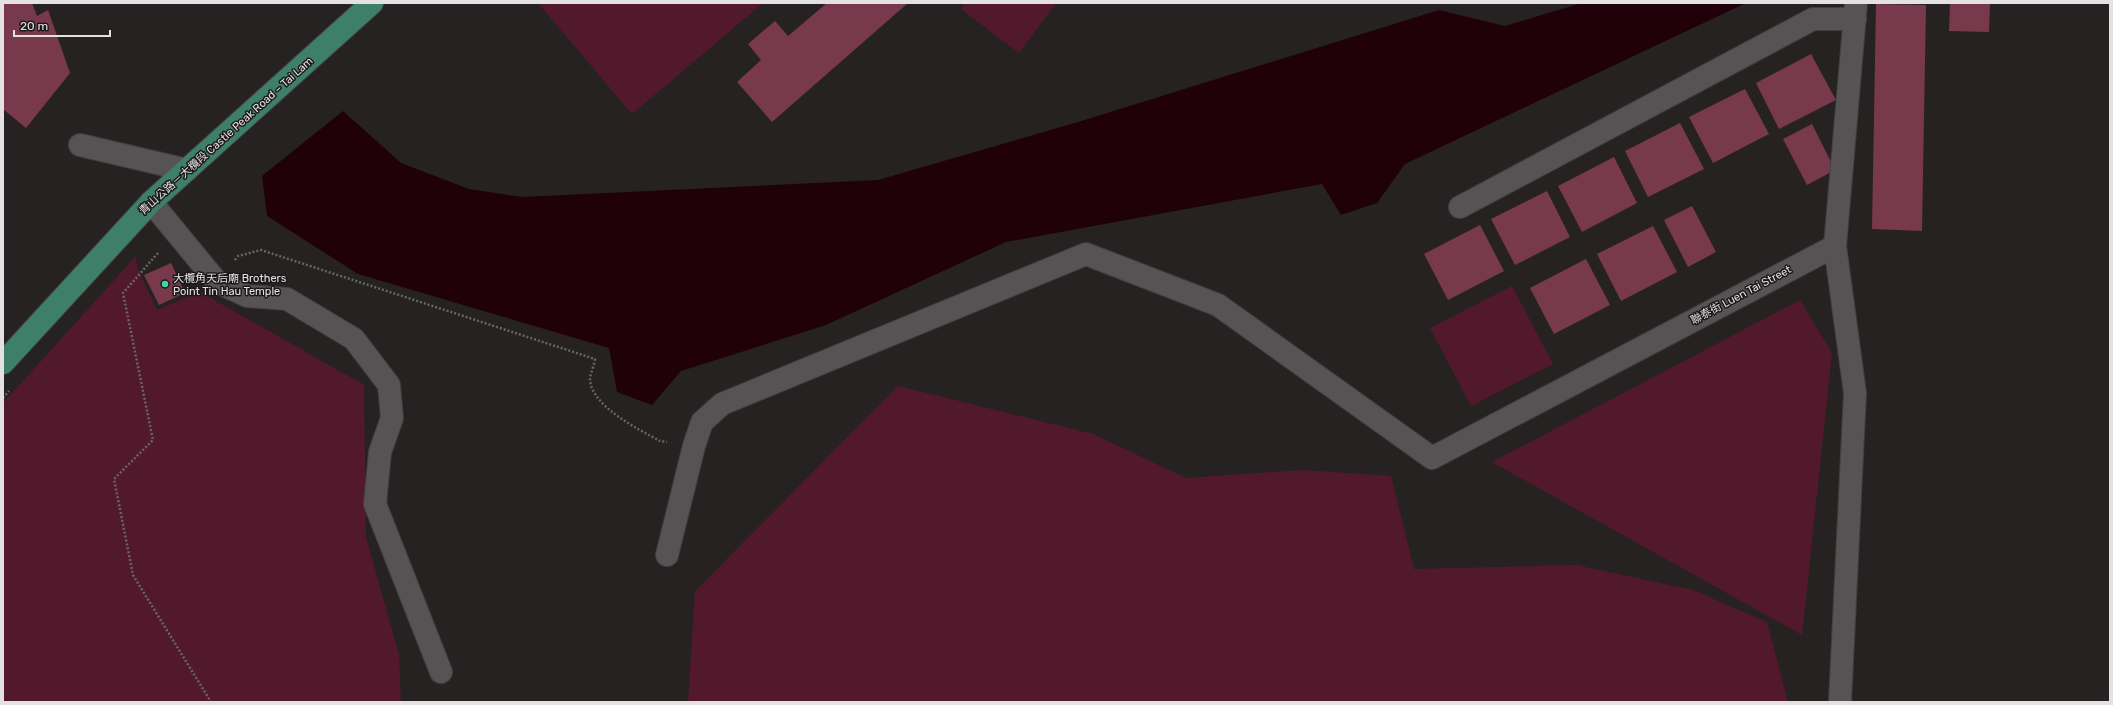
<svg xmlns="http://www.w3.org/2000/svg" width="2113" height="705" font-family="Rubik,'Noto Sans TC',sans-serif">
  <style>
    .green { fill: #52192d }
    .water { fill: #200009 }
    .building { fill: #78394d }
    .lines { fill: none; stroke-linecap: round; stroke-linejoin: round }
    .minor-casing { stroke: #423e3f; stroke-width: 24 }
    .major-casing { stroke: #423e3f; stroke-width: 24 }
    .path { stroke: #686565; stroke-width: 2.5; stroke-dasharray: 2 2; stroke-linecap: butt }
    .minor { stroke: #575253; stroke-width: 22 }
    .major { stroke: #3e7f69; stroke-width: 22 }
    .poi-dot { fill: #3fd4a2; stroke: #1c1819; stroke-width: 1.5 }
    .labels { text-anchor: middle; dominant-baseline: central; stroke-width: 3; stroke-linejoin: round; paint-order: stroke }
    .street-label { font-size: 11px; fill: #e4e1e2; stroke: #1c1819 }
    .poi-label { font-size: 11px; fill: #e4e1e2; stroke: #1c1819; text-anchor: start }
  </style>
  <rect width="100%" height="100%" fill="#262222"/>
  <g class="green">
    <path d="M 538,3 L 763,3 L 632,114 Z"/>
    <path d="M 965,3 L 1056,3 L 1019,53 L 961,9 Z"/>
    <path d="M 136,256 L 137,267 L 157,310 L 200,292 L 364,385 L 366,537 L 399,655 L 401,702 L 3,702 L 3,403 Z"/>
    <path d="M 1512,286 L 1553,364 L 1471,406 L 1430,328 Z"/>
    <path d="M 1800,300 L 1832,353 L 1802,635 L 1492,462 Z"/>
    <path d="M 898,386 L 1093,434 L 1186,478 L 1303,470 L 1391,476 L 1414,569 L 1576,565 L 1693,590 L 1767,622 L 1788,702 L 688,702 L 695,591 Z"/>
  </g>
  <path class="water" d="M 1582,3 L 1746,3 L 1405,164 L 1377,203 L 1341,215 L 1322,184 L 1006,242 L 826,325 L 681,371 L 652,405 L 617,392 L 609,348 L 358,274 L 267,216 L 262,176 L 343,111 L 401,163 L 469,189 L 522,197 L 878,180 L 1078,122 L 1439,10 L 1505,26 Z"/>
  <g class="building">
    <path d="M 3,3 L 32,3 L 37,16 L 48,10 L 70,73 L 26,128 L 3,109 Z"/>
    <path d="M 827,3 L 908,3 L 772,122 L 737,82 L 761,60 L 748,44 L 775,21 L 788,36 Z"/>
    <path d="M 1950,3 L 1990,4 L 1989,32 L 1949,31 Z"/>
    <path d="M 1876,4 L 1926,5 L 1922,231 L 1872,229 Z"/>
    <path d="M 1811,54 L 1836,100 L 1779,129 L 1756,83 Z"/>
    <path d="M 1745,89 L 1769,134 L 1713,163 L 1689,117 Z"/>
    <path d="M 1680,123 L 1704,169 L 1648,197 L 1625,151 Z"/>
    <path d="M 1812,124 L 1835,170 L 1807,185 L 1783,139 Z"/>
    <path d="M 1614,157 L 1637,203 L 1582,232 L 1558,186 Z"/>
    <path d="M 1547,191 L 1570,237 L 1515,265 L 1491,219 Z"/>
    <path d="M 1692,206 L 1716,252 L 1688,267 L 1664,220 Z"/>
    <path d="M 1480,225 L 1504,271 L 1448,300 L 1424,254 Z"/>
    <path d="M 1653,226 L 1677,272 L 1621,301 L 1597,254 Z"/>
    <path d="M 1586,259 L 1610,305 L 1554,334 L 1530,288 Z"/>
    <path d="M 171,263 L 185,293 L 159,305 L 144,275 Z"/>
  </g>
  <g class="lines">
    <defs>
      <g id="minor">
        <path d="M 80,145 L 187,170"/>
        <path d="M 151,202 L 217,282 L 247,296 L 287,299 L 354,339 L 389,385 L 392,418 L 380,452 L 375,504 L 441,672"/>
        <path d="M 1460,207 L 1813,19 L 1855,19"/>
        <path d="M 667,555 L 694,446 L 702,422 L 722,404 L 1086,254 L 1218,305 L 1432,458 L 1835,246"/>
        <path d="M 1840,702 L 1855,393 L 1835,246 L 1856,3"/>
      </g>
      <path id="major" d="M 3,363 L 151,202 L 372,3"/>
    </defs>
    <use href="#minor" class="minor-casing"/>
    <use href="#major" class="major-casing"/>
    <g class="path">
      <path d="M 158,253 L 123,293 L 153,440 L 114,479 L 133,575 L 211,702"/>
      <path d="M 235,260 L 238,256 L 261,250 L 595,359 C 594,366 590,374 590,380 C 592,407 640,430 660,441 L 667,442"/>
      <path d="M 3,398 L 9,391"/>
    </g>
    <use href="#minor" class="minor"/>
    <use href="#major" class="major"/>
  </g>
  <circle class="poi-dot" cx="165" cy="284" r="4"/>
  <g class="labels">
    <g class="street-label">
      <text transform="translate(226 136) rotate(-42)">青山公路－大欖段 Castle Peak Road – Tai Lam</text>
      <text transform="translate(1741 295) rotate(-28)">聯泰街 Luen Tai Street</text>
    </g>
    <g class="poi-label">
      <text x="173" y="278">大欖角天后廟 Brothers<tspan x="173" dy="13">Point Tin Hau Temple</tspan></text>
    </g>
  </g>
  <rect width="2113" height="705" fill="none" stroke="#e4e1e2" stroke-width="8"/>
  <path d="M14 30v6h96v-6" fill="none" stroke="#e4e1e2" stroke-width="2"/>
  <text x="20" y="30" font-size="12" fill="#e4e1e2" stroke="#1c1819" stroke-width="3" paint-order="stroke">20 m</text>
</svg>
